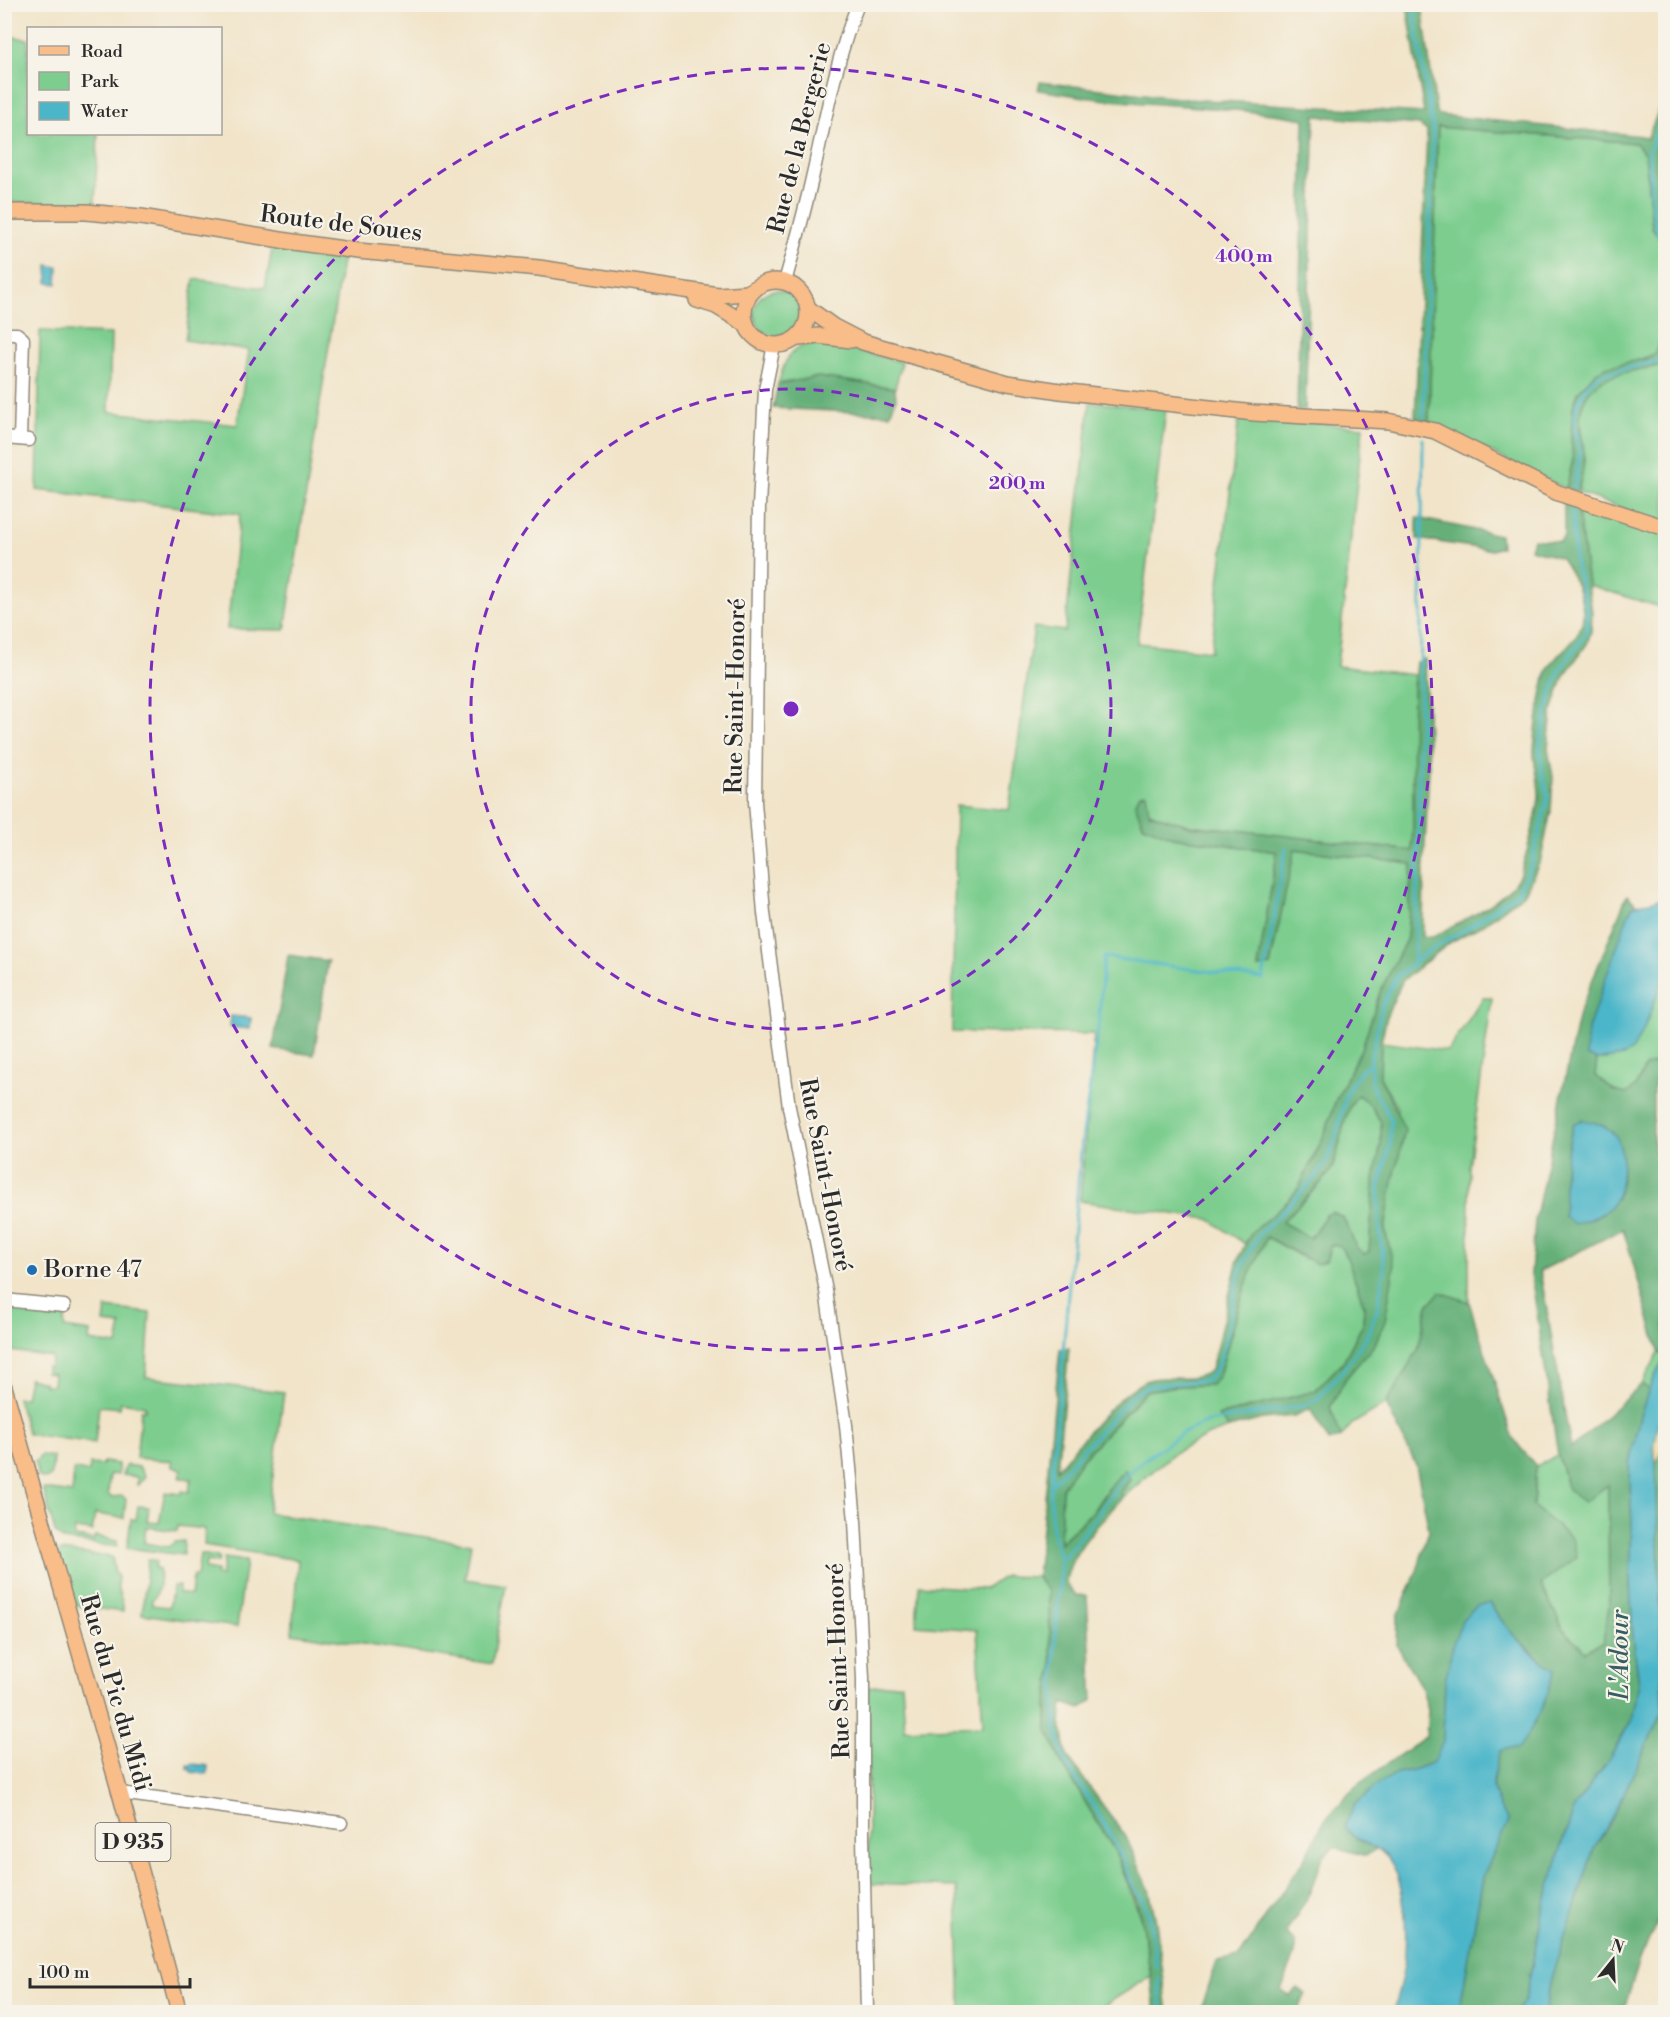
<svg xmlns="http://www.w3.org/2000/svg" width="1670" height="2017" font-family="'Libre Bodoni',serif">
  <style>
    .green { fill: #7ccd8e; stroke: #547c5c; stroke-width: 1.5 }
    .forest { fill: #65b079; stroke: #486e52; stroke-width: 1.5; fill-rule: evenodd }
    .sand { fill: #eeda9e; stroke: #8c8264; stroke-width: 1.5 }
    .water { fill: #4cb6c9; stroke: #3c707a; stroke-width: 1.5 }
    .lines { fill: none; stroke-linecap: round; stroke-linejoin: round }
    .stream { stroke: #4cb6c9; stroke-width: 3 }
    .minor-casing { stroke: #8e887a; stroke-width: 15 }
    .major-casing { stroke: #8e887a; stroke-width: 18 }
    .minor { stroke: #fff; stroke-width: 12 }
    .major { stroke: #f8bd88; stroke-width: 15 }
    .ring { fill: none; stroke: #7b2cbf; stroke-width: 3; stroke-dasharray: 10 8 }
    .poi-dot { fill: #1f6fb2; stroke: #f7f3e8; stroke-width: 2 }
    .labels { text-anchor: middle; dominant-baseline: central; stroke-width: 4.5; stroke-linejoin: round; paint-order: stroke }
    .shield { fill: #f7f3e8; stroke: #686764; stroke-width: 1.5 }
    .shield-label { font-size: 22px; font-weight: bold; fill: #2b2b2b }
    .street-label { font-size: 24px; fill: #2b2b2b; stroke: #f7f3e8 }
    .poi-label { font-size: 24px; fill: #2b2b2b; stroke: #f7f3e8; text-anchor: start }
    .water-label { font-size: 26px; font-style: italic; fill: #375c62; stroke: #f7f3e8 }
    .centre { fill: #7b2cbf; stroke: #f7f3e8; stroke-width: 3 }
    .ring-label { font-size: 18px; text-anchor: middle; font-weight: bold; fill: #7b2cbf; stroke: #f7f3e8; stroke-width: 4.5; stroke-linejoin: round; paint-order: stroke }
  </style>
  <rect width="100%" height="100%" fill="#f7f3e8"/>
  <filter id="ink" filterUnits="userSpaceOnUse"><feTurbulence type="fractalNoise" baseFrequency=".0167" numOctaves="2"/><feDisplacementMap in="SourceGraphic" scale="12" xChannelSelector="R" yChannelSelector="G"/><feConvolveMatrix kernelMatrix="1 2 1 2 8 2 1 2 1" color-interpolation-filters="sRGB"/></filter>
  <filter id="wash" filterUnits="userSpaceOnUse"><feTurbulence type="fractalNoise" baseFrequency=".008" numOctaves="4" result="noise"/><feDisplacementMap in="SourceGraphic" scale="24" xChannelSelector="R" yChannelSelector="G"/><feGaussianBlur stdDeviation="1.35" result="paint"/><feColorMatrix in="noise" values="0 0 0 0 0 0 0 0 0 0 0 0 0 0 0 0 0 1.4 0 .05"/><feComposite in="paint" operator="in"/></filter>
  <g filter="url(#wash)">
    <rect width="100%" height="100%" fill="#f1e4c9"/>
    <g class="green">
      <path d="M 5,36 L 28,39 L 28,134 L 98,134 L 95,204 L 5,202 Z"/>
      <path d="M 1437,127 L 1636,143 L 1645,154 L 1652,227 L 1665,248 L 1665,331 L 1654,354 L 1639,360 L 1579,391 L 1573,407 L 1571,436 L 1573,460 L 1566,489 L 1429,422 Z"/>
      <path d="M 273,243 L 343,254 L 285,630 L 227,629 L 240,514 L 37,490 L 40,331 L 111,334 L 109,412 L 237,425 L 249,350 L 185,340 L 194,279 L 265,288 Z"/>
      <circle cx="777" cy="313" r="23"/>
      <path d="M 819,343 L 839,346 L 902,362 L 895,388 L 818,377 L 778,384 C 786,358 789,345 819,343 Z"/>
      <path d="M 1665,362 L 1665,525 L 1578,492 C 1580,481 1584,468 1584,456 C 1585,441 1577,426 1581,410 C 1589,371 1631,372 1663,365 Z"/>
      <path d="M 1090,402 L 1166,409 L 1137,643 L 1211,651 L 1239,417 L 1363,427 L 1337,666 L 1414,675 L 1413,688 L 1415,809 L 1413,851 L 1220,828 C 1190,827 1161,820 1135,804 L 1173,837 L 1277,852 L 1258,968 L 1270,966 L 1294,849 L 1412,864 L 1407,938 L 1380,992 L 1363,1045 L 1336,1100 L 1325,1133 L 1298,1189 L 1283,1206 L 1253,1231 L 1245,1244 L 1209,1219 L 1080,1201 L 1094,1034 L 952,1032 L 956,805 L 1009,810 L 1034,627 L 1065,631 Z"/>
      <path d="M 1577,505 L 1665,532 L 1665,609 L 1588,585 Z"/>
      <path d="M 1665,974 L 1665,1057 L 1659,1069 L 1654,1063 L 1645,1067 L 1636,1086 L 1627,1094 L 1614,1091 L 1595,1075 L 1597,1060 L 1623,1056 Z"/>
      <path d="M 1483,998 L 1492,998 L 1469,1167 L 1469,1302 L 1440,1292 L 1428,1305 L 1418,1350 L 1386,1404 L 1352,1424 L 1341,1437 L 1330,1408 L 1346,1378 L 1375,1344 L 1389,1246 L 1385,1230 L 1391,1191 L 1397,1108 L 1380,1077 L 1381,1042 L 1448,1051 Z"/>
      <path d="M 1358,1094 L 1371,1106 L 1381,1122 L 1381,1144 L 1374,1180 L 1369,1252 L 1364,1254 L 1356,1247 L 1343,1217 L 1326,1215 L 1310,1239 L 1282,1222 C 1294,1209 1323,1184 1331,1170 C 1343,1147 1340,1114 1358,1094 Z"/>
      <path d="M 1267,1237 L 1303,1258 L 1326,1261 L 1330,1247 L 1334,1244 L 1340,1246 L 1348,1260 L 1364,1305 L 1363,1324 L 1343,1362 L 1315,1391 L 1219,1416 L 1229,1428 L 1209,1435 L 1174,1453 L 1123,1497 L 1121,1493 L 1108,1488 L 1093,1511 L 1059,1544 L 1062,1488 L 1082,1459 L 1146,1391 L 1176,1386 L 1210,1385 L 1225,1355 L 1247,1280 Z"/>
      <path d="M 5,1305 L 65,1313 L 64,1328 L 90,1332 L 89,1341 L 117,1345 L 121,1325 L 104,1323 L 106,1308 L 150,1313 L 146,1377 L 284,1392 L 268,1513 L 471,1544 L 465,1579 L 506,1585 L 492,1664 L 292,1633 L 298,1560 L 204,1545 L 205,1529 L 178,1526 L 177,1531 L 146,1527 L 144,1543 L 168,1547 L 175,1542 L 184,1541 L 183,1555 L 127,1548 L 131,1519 L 136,1520 L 138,1506 L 149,1507 L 147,1522 L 159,1523 L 165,1492 L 181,1494 L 182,1491 L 189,1492 L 191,1479 L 180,1478 L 182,1469 L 172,1467 L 172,1461 L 136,1458 L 141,1410 L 145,1410 L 145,1406 L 121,1402 L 120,1408 L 99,1406 L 95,1443 L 28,1434 L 17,1398 L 25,1398 L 29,1378 L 44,1382 L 44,1385 L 53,1385 L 54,1374 L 46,1373 L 46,1367 L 50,1367 L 52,1357 L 5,1350 Z"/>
      <path d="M 1659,1352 L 1665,1357 C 1662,1368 1654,1379 1649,1390 L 1642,1384 Z"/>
      <path d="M 42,1455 L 53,1457 L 51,1476 L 45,1479 L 39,1477 L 35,1462 Z"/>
      <path d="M 1558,1455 L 1568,1490 L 1608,1484 L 1609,1607 L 1603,1642 L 1585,1652 L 1563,1629 L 1541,1584 L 1577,1557 L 1533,1506 L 1536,1466 Z"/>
      <path d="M 103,1462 L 118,1464 L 118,1475 L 110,1474 L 108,1494 L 111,1497 L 123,1496 L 126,1500 L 124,1518 L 95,1514 L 92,1531 L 75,1529 L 74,1537 L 94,1540 L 95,1536 L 117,1541 L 117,1547 L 63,1540 L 55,1532 L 43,1489 L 72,1493 L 74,1470 L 89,1472 L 90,1464 L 102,1465 Z"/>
      <path d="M 126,1465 L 139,1467 L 145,1476 L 138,1485 L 137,1485 L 137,1477 L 122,1475 Z"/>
      <path d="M 60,1551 L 112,1557 L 115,1573 L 118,1577 C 115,1596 125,1597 123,1612 L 71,1605 L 57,1557 Z"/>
      <path d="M 200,1554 L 219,1557 L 218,1563 L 206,1561 L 205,1569 L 217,1571 L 216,1575 L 221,1576 L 224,1558 L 246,1561 L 237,1627 L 142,1614 L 148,1559 L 156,1561 L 155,1569 L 159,1569 C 160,1578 160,1587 156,1595 C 151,1604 152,1594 152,1605 L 169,1607 L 173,1586 L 179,1586 L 178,1593 L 191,1595 L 193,1576 L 197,1576 Z"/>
      <path d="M 1005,1576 L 1037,1577 L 1048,1591 L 1052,1668 L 1047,1705 L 1047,1728 L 1061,1762 L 1115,1851 L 1141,1919 L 1151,1976 L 1094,2012 L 961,2012 L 957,1887 L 868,1884 L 868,1687 L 902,1683 L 905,1729 L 983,1726 L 977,1630 L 916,1625 L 919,1585 L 984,1589 Z"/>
    </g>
    <g class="forest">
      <path d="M 1407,5 L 1422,5 L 1436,110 L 1439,115 L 1641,136 L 1647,139 L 1665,95 L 1665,127 L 1656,152 L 1660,213 L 1665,227 L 1665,248 L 1652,227 L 1645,154 L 1636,143 L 1438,127 L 1429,422 L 1415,418 L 1427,131 L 1419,125 L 1315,116 L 1305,410 L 1297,411 L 1304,119 C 1236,107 1167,106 1098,99 C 1078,96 1058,93 1038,90 L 1040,82 L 1187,99 L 1424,113 Z"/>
      <path d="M 1665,331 L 1665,362 L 1663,365 C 1622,374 1577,373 1580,429 C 1580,438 1584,447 1584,456 C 1585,468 1580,480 1578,492 L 1566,489 L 1573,460 L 1571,436 L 1573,407 L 1579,391 L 1596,372 L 1606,367 L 1649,358 L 1654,354 Z"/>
      <path d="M 818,377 L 895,388 L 896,399 L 890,414 L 773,408 L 778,384 Z"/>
      <path d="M 1564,501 L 1577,505 L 1592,613 L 1591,631 L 1587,644 L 1564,676 L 1552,711 L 1548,749 L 1553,777 L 1551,811 L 1541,859 L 1525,893 L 1484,924 L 1451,942 L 1403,980 L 1388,1012 L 1381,1042 L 1380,1077 L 1405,1130 L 1391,1191 L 1385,1230 L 1394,1267 L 1385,1321 L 1375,1344 L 1346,1378 L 1330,1407 L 1341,1437 L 1329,1442 L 1310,1409 L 1294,1416 L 1263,1419 L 1229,1428 L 1218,1416 L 1315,1391 L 1343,1362 L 1363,1324 L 1364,1305 L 1348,1260 L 1340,1246 L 1334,1244 L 1330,1247 L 1326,1261 L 1317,1264 L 1267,1237 C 1243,1280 1233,1329 1219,1376 L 1211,1385 L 1176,1386 L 1146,1391 L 1082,1459 L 1062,1488 L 1060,1543 C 1070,1533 1082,1523 1092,1512 C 1104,1499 1110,1482 1125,1470 L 1130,1480 L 1121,1493 L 1123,1497 C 1104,1519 1067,1554 1066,1584 L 1076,1595 L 1087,1596 L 1093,1700 L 1080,1709 L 1063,1703 L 1061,1723 L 1067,1756 L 1126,1837 L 1149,1889 L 1156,1922 L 1168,2012 L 1155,2012 L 1151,1976 L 1141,1919 L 1136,1900 L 1115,1851 L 1061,1762 L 1047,1728 L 1047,1705 L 1052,1668 L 1048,1591 L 1037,1577 L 1060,1349 L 1069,1348 L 1057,1469 C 1077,1446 1123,1385 1152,1379 C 1172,1375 1194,1384 1211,1370 L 1237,1263 L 1245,1244 L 1253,1231 L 1283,1206 L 1298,1189 L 1313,1160 L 1325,1133 L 1336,1100 L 1363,1045 L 1380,992 L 1407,938 L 1412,864 L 1295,849 L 1270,966 L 1258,968 L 1277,852 L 1173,837 L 1143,825 L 1135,804 L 1140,794 L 1146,793 L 1149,813 L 1193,827 L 1219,828 L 1412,851 C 1416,788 1408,724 1416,662 L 1425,659 L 1429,768 L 1424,864 L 1423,937 L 1433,937 C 1460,922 1502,904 1518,878 C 1523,868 1540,805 1539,794 C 1539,779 1533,764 1534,749 C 1536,727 1540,698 1545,677 C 1552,652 1582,643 1583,616 C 1584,595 1572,574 1561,558 L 1530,549 L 1533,539 L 1560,542 L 1564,536 ZM 1358,1095 L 1371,1106 L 1381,1122 L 1381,1144 L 1374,1180 L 1369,1252 L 1364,1254 L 1356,1247 L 1343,1217 L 1332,1212 L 1326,1215 L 1310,1238 L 1282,1222 C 1294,1209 1323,1183 1331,1170 C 1343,1147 1340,1114 1358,1095 Z"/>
      <path d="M 1417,518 L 1500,535 L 1501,547 L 1492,550 L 1417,539 Z"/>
      <path d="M 1627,895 L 1637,905 L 1633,906 L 1628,915 L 1586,1056 L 1597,1060 L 1595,1075 L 1614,1091 L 1626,1094 L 1636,1086 L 1645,1067 L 1654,1063 L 1659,1069 L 1653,1091 L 1653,1151 L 1665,1169 L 1665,1357 L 1659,1352 L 1623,1229 L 1540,1271 L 1571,1448 L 1642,1384 L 1649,1390 L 1640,1416 L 1629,1463 L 1632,1523 L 1630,1581 L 1633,1637 L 1639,1684 L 1632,1720 L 1608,1761 L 1575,1806 L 1558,1858 L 1542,1916 L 1525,2001 L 1516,2012 L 1459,2012 L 1483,1877 L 1507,1821 C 1489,1791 1490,1785 1500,1751 L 1506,1749 L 1518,1749 L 1539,1658 L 1504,1626 L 1490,1603 L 1445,1682 L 1443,1741 L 1434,1762 L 1413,1770 L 1397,1773 L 1345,1825 C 1352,1839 1363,1842 1377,1848 L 1366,1856 L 1335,1847 C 1316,1859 1320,1868 1312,1887 C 1306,1903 1294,1919 1286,1933 L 1295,1943 L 1295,1954 L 1281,1991 L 1289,1996 L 1298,1988 L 1306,1994 L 1297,2012 L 1200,2012 L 1217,1961 L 1239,1957 L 1306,1856 L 1325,1820 L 1356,1786 L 1426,1736 L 1428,1710 L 1422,1689 L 1397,1645 L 1398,1616 L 1417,1571 L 1429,1530 L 1416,1465 L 1386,1404 L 1418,1350 L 1428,1305 L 1440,1292 L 1469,1302 L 1513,1439 L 1536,1466 L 1533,1506 L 1572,1539 L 1577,1557 L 1541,1584 L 1563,1629 L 1585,1651 L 1603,1642 L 1609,1607 L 1608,1485 L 1584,1502 L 1568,1490 L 1558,1455 L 1531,1274 L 1535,1220 L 1579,1013 ZM 1574,1123 L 1621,1157 L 1622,1180 L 1617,1198 L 1564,1216 C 1563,1186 1565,1152 1574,1123 Z"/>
      <path d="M 288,955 L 328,961 L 314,1055 L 273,1049 Z"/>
      <path d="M 1665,1447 L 1665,1905 L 1641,1957 L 1623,2012 L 1545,2012 L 1551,1978 L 1595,1846 L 1612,1819 L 1663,1710 L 1656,1463 Z"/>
    </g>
    <path class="sand" d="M 1665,1412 L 1665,1447 L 1656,1463 C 1653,1444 1655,1427 1665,1412 Z"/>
    <g class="water">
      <path d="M 48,265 L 58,267 L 57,284 L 48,283 Z"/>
      <path d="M 1665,898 L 1665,974 L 1643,1031 L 1633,1049 L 1623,1056 L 1597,1060 L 1586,1056 L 1588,1029 L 1628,915 L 1633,906 Z"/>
      <path d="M 231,1016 L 251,1018 L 250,1029 L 230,1027 Z"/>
      <path d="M 1582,1120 C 1594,1122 1607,1125 1615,1135 C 1626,1149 1623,1193 1611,1206 C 1601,1217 1588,1220 1574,1224 L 1564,1216 C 1563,1186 1565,1152 1574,1123 Z"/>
      <path d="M 1665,1360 L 1665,1412 L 1659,1421 L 1654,1447 L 1656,1463 L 1663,1710 L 1612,1819 L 1595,1846 L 1551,1978 L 1545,2012 L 1516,2012 L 1525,2001 L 1542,1916 L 1558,1858 L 1575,1806 L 1608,1761 L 1632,1720 L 1639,1684 L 1633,1637 L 1630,1581 L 1632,1523 L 1629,1463 L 1640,1416 L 1649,1390 L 1658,1369 Z"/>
      <path d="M 1490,1603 C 1507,1631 1526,1651 1555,1669 C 1547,1700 1537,1722 1518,1749 L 1506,1749 L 1500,1751 C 1490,1785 1489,1791 1508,1821 L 1483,1877 L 1459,2012 L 1393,2012 C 1397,1993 1405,1973 1405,1953 C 1407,1926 1405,1880 1388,1858 C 1375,1843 1354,1844 1345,1825 L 1355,1805 L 1380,1783 L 1397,1773 L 1413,1770 L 1434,1762 L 1443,1741 L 1445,1682 L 1453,1644 L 1462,1620 L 1476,1606 Z"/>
      <path d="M 192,1764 L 208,1766 L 207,1774 L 191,1772 L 191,1770 L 188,1769 L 188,1765 L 191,1766 Z"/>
    </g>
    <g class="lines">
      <g class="stream">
        <path d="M 1413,4 L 1433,130 L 1423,417"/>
        <path d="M 1666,109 L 1649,151 L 1652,209 L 1658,236 L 1666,243"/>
        <path d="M 1574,488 L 1580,452 L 1575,427 L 1575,417 L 1577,405 L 1587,386 L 1598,375 L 1662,360 L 1666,351"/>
        <path d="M 1414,962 L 1418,868 L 1423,439"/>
        <path d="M 1051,1485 L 1082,1140 L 1098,1029 L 1104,957 L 1263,979 L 1286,848"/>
        <path d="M 1061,1560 C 1051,1535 1050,1511 1051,1485 L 1133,1395 L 1148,1386 L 1207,1380 C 1232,1354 1228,1305 1240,1272 C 1245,1260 1252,1246 1259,1235 C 1264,1228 1272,1222 1278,1216 C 1293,1201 1313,1182 1324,1165 C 1345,1131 1335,1089 1370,1063"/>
        <path d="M 1157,1969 L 1149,1915 L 1142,1898 L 1134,1888 L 1121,1854 L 1096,1810 L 1065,1762 L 1056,1727 L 1054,1661 L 1061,1560 L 1092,1522 L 1124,1477 L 1141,1462 L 1181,1434 L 1207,1422 L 1307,1405 L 1318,1398 L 1344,1369 L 1366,1338 L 1377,1311 L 1384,1269 L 1379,1220 L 1379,1188 L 1390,1146 L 1391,1120 L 1385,1108 L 1373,1090 L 1370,1063 L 1382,1006 L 1396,977 L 1428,951 L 1469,927 L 1517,893 L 1531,866 L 1548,796 L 1542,773 L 1540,745 L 1551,694 L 1560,669 L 1587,632 L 1587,610 L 1575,562 L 1572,509"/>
        <path d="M 1159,1978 L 1161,2012"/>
      </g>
    </g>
  </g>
  <g filter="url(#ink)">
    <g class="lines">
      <defs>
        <g id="minor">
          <path d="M 785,282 C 795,246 805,210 813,174 C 826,117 836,59 858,4"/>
          <path d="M 4,334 L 17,334 L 23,339 L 20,439"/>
          <path d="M 774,345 L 765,390 L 759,506 L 755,802 L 764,913 L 789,1107 L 826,1291 L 846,1425 L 855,1521 L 863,1678 L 863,1837 L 867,2012"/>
          <path d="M 4,438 L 29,440"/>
          <path d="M 4,1300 L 64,1306"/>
          <path d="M 120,1793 L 341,1823"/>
        </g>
        <g id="major">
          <path d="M 4,212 L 86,212 L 141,217 L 293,242 L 358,251 L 539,268 L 718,295 L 747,293 L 758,286"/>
          <circle cx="776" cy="313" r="32"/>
          <path d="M 697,300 L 716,306 L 746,324"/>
          <path d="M 809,309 L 834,327 L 863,342 L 1008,383 L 1060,391 L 1254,413 L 1388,421 L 1435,431 L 1558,493 L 1666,528"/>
          <path d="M 799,338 L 818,336 L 851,340"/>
          <path d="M 4,1387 L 120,1793 L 179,2012"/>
        </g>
      </defs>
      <use href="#minor" class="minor-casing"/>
      <use href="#major" class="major-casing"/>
      <use href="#minor" class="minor"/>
      <use href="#major" class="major"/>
    </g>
  </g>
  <g class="ring">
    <circle cx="791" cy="709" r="320"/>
    <circle cx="791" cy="709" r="641"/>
  </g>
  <circle class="poi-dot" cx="32" cy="1270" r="6"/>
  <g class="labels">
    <rect class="shield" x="95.5" y="1823" width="75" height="38" rx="4.5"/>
    <g class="shield-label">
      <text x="133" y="1842">D 935</text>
    </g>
    <g class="street-label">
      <text transform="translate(800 138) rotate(-76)">Rue de la Bergerie</text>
      <text transform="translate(341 224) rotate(7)">Route de Soues</text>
      <text transform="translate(736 696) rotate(-89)">Rue Saint-Honoré</text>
      <text transform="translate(825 1175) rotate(79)">Rue Saint-Honoré</text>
      <text transform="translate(839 1661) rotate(-92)">Rue Saint-Honoré</text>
      <text transform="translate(115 1693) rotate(74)">Rue du Pic du Midi</text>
    </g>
    <g class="poi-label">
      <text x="44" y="1270">Borne 47</text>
    </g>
    <g class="water-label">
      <text transform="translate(1620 1655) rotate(-90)">L'Adour</text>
    </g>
  </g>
  <circle cx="791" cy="709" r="9" class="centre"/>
  <g class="ring-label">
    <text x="1244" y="262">400 m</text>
    <text x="1017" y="489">200 m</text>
  </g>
  <rect width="1670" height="2017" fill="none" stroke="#f7f3e8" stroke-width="24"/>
  <rect x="27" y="27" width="195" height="108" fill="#f7f3e8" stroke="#a5a39c" stroke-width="1.5"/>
  <rect x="39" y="46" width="30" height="9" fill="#f8bd88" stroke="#a5a39c" stroke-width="1.5"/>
  <text x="81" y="57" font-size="18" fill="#2b2b2b">Road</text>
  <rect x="39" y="72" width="30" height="18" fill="#7ccd8e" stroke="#a5a39c" stroke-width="1.5"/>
  <text x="81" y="87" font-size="18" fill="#2b2b2b">Park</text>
  <rect x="39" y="102" width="30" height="18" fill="#4cb6c9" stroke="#a5a39c" stroke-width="1.5"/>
  <text x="81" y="117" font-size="18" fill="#2b2b2b">Water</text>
  <g transform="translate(1613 1960) rotate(18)" stroke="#f7f3e8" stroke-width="4.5" paint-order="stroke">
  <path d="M0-4.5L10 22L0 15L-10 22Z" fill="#2b2b2b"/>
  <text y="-9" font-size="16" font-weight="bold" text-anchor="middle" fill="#2b2b2b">N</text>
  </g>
  <path d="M30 1978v9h160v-9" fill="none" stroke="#2b2b2b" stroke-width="3"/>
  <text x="39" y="1978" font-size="18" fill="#2b2b2b" stroke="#f7f3e8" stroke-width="4.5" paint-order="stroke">100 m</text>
</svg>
